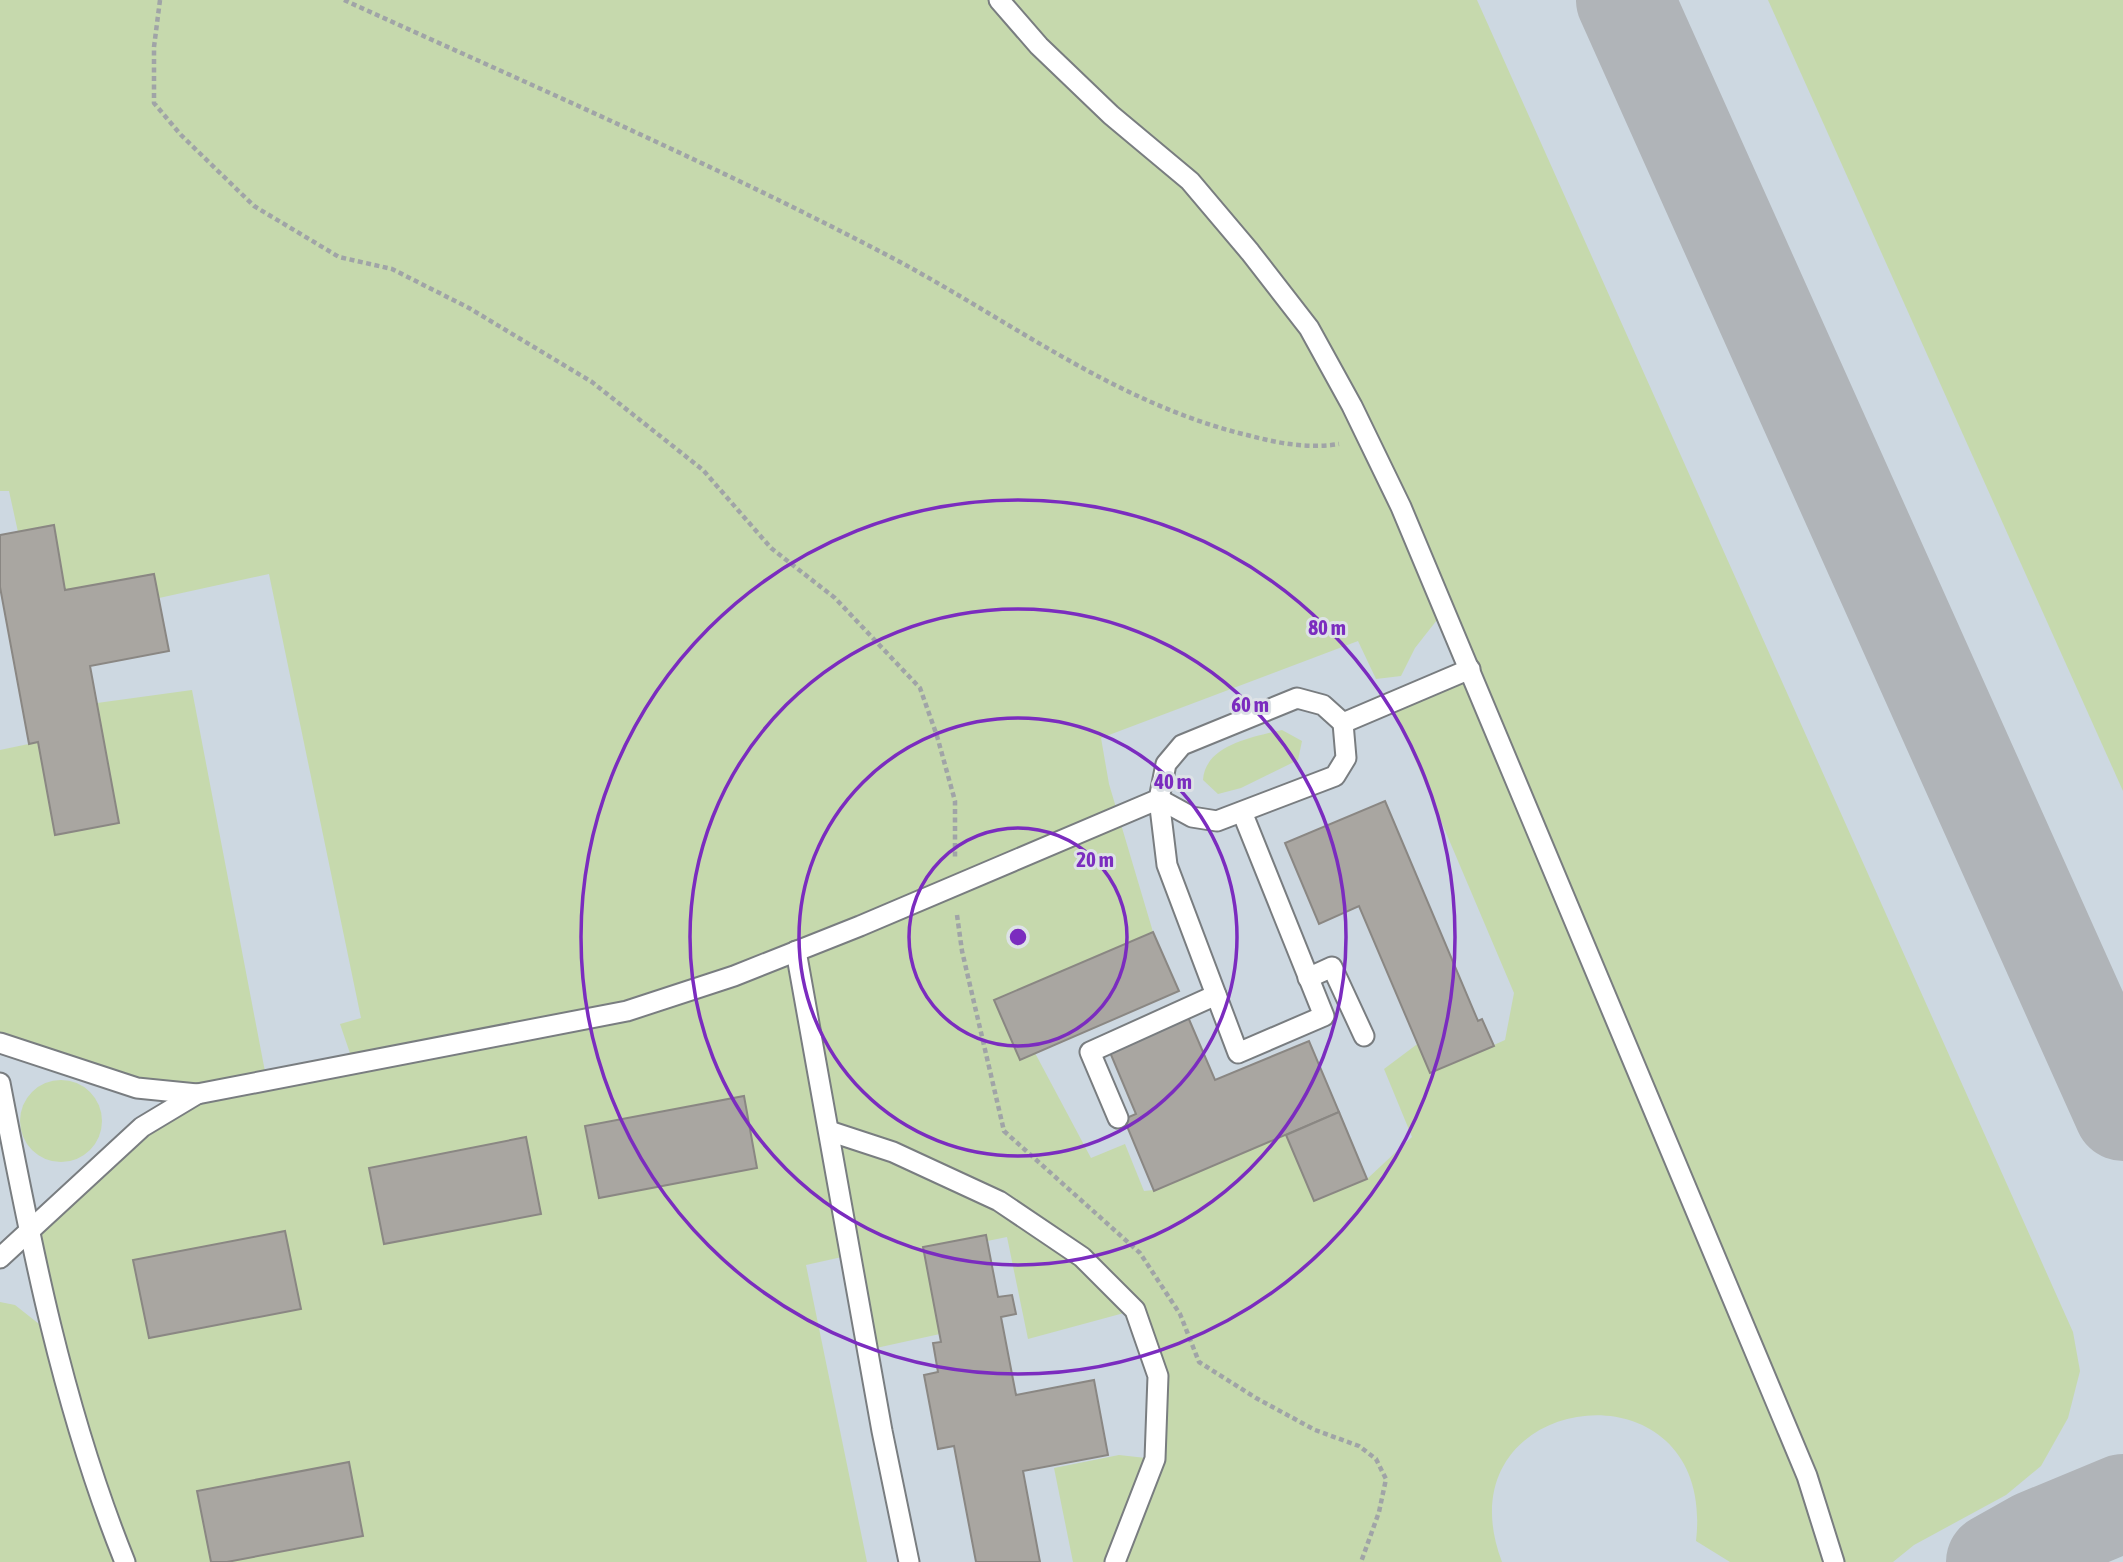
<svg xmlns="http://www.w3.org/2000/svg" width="2123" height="1562" font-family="'Asap Condensed',sans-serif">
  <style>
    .built { fill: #cdd8e1 }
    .green { fill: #c6d9ad; fill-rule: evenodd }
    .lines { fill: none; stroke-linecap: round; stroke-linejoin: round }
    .taxiway { stroke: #b0b4b8; stroke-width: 98 }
    .building { fill: #a9a6a1; stroke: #8a8783; stroke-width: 2 }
    .service-casing { stroke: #797d80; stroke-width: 23 }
    .path { stroke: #a0a4a7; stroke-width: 4.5; stroke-dasharray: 5 3.5; stroke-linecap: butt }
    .service { stroke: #fff; stroke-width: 19 }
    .ring { fill: none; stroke: #7b2cbf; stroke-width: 3.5 }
    .centre { fill: #7b2cbf; stroke: #dde2e6; stroke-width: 3.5 }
    .ring-label { font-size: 21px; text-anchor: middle; font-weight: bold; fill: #7b2cbf; stroke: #dde2e6; stroke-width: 6; stroke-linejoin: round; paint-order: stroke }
  </style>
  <rect width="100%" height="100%" fill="#dde2e6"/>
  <rect class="built" x="0" y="0" width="2123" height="1562"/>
  <g class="green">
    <path d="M 0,0 L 1477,0 L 2073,1332 L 2080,1371 L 2068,1418 L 2041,1466 L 2006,1495 L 1914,1545 L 1893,1562 L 1730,1562 L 1696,1541 C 1718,1353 1436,1389 1502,1562 L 1073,1562 L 1054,1468 L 1119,1455 L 1155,1459 L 1158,1376 L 1135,1310 L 1028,1339 L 1007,1237 L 933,1252 L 949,1332 L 867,1350 L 851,1255 L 806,1265 L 867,1562 L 0,1562 L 0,1302 L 15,1305 L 53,1335 L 29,1232 L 196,1095 L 0,1043 L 0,750 L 38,742 L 55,835 L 119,822 L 97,703 L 192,690 L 267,1082 L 354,1065 L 340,1024 L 361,1018 L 269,574 L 159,598 L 154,574 L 65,590 L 54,526 L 18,532 L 9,491 L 0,491 ZM 1444,611 L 1469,669 L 1391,703 L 1514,993 L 1505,1040 L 1438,1070 L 1424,1039 L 1384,1069 L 1412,1137 L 1367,1179 L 1314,1201 L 1286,1135 L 1154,1190 L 1144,1191 L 1125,1144 L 1091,1158 L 1035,1053 L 995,1000 L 1153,932 L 1109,784 L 1101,738 L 1358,641 L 1376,679 L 1401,676 L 1415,648 Z"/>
    <path d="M 1768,0 L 2123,0 L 2123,791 Z"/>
    <path d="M 1282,730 L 1302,741 L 1298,760 L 1241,788 L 1218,794 L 1203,780 C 1205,745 1253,737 1282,730 Z"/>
    <circle cx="61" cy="1121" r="41"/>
  </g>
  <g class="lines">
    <g class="taxiway">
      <path d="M 1625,0 L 2123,1112"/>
      <path d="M 1995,1562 L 2036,1539 L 2123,1503"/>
    </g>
  </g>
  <g class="building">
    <path d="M 54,525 L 65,590 L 154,574 L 169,651 L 90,666 L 119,823 L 55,835 L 38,742 L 29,744 L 0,587 L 0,535 Z"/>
    <path d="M 1385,801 L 1478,1021 L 1482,1019 L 1494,1046 L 1430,1073 L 1359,906 L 1319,924 L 1285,843 Z"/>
    <path d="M 1153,932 L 1179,991 L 1020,1060 L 994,1000 Z"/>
    <path d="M 1188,1017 L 1215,1080 L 1309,1041 L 1339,1112 L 1154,1191 L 1124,1119 L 1136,1114 L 1109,1050 Z"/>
    <path d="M 744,1096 L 757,1168 L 599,1198 L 585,1126 Z"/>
    <path d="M 1339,1112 L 1367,1179 L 1314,1201 L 1286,1135 Z"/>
    <path d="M 526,1137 L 541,1214 L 384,1244 L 369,1168 Z"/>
    <path d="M 285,1231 L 301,1309 L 149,1338 L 133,1260 Z"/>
    <path d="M 986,1235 L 998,1297 L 1012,1295 L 1016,1314 L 1001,1317 L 1016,1395 L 1094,1380 L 1108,1455 L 1023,1471 L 1040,1562 L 976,1562 L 954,1446 L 938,1449 L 924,1375 L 938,1372 L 933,1343 L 941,1342 L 923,1247 Z"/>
    <path d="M 349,1462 L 363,1536 L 227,1562 L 211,1562 L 197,1491 Z"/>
  </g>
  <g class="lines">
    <defs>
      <g id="service">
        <path d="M 999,0 L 1039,46 L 1111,115 L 1190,181 L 1250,252 L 1309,328 L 1352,406 L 1401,507 L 1807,1476 L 1834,1562"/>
        <path d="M 1159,799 L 1167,865 L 1238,1053 L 1324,1016 L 1242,812"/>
        <path d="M 1159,799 L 1192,817 L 1217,821 L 1335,776 L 1346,758 L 1343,723"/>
        <path d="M 796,951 L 882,1431 L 909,1562"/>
        <path d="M 1308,978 L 1332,967 L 1364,1036"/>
        <path d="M 0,1043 L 137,1088 L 197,1094 L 627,1011 L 734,976 L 860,926 L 1159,799 L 1166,764 L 1182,745 L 1297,698 L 1323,705 L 1343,723 L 1470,669"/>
        <path d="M 0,1083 C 31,1245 63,1409 125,1562"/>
        <path d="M 1118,1118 L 1090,1052 L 1216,995"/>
        <path d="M 829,1131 L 893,1152 L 999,1201 L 1082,1257 L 1135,1310 L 1158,1376 L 1155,1459 L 1115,1562"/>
        <path d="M 0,1258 L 142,1127 L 197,1094"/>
      </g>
    </defs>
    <use href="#service" class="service-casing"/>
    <g class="path">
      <path d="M 160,0 L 154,47 L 154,103 L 181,135 L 254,206 L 339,257 L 392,269 L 469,308 L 592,382 L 703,470 L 771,548 L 835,598 L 920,688 L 937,736 L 955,801 L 955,858"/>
      <path d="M 344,0 C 524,82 707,161 883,253 C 1003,315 1113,403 1247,435 C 1277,443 1308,449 1339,444"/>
      <path d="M 957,915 L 962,951 L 1004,1131 L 1140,1253 L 1180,1314 L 1199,1362 L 1256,1398 L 1315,1430 L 1359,1446 L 1376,1459 L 1386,1479 L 1379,1512 L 1361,1562"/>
    </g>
    <use href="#service" class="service"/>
  </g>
  <g class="ring">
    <circle cx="1018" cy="937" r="109"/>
    <circle cx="1018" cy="937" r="219"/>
    <circle cx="1018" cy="937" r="328"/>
    <circle cx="1018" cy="937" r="437"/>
  </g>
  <circle cx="1018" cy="937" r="10" class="centre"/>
  <g class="ring-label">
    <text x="1327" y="635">80 m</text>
    <text x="1250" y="712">60 m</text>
    <text x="1173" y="789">40 m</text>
    <text x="1095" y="867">20 m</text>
  </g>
</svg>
